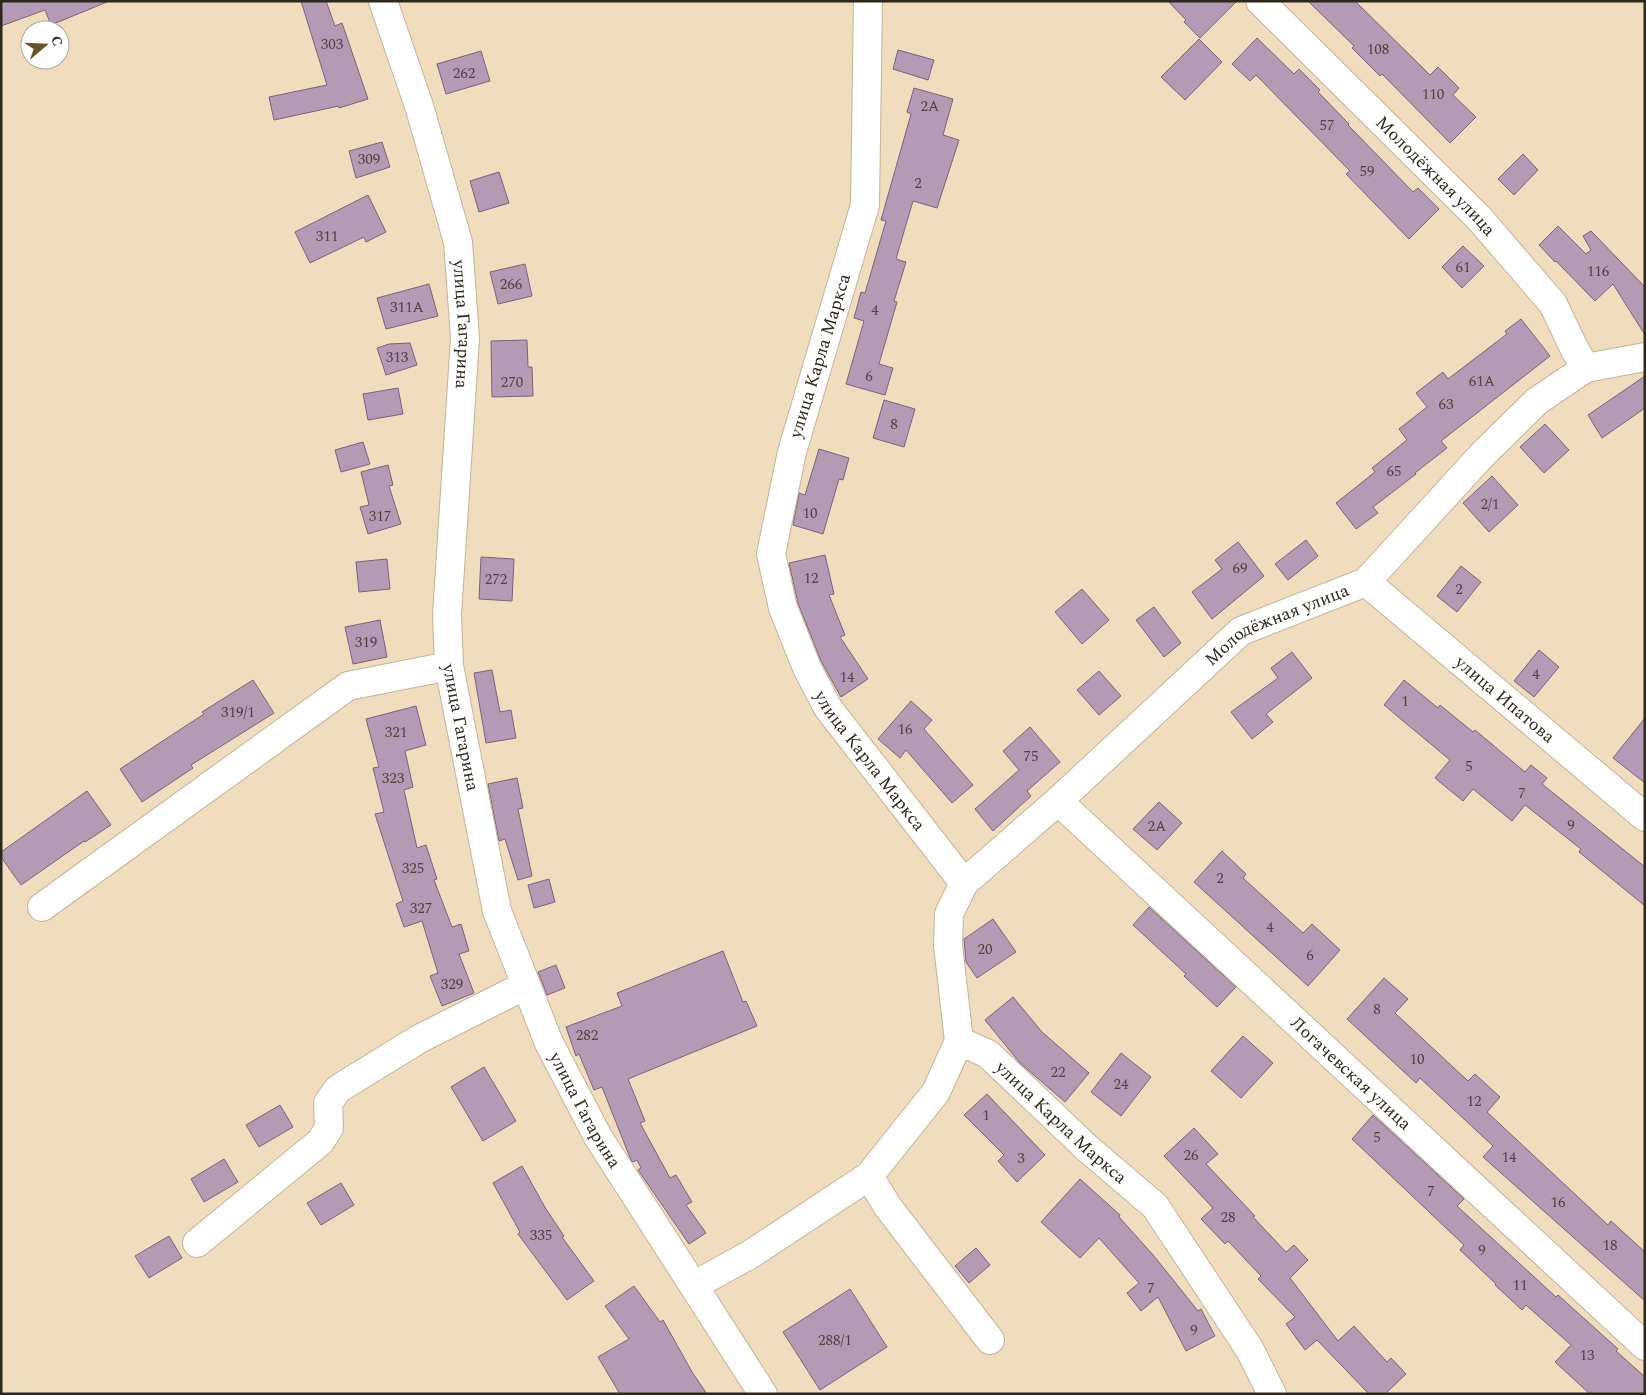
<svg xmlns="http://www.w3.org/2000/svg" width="1646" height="1395" font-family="Spectral,serif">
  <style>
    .building { fill: #b39bb5; stroke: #7a637c }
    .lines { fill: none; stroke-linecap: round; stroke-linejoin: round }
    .minor-casing { stroke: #c5b395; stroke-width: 30 }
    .major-casing { stroke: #c5b395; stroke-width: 30 }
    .minor { stroke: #fff; stroke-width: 28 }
    .major { stroke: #fff; stroke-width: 28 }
    .labels { text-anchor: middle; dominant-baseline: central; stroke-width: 4; stroke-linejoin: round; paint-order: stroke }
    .number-label { font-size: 15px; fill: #4f4442 }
    .street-label { font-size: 18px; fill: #2e271b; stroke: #fff }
  </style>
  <rect width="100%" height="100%" fill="#efddbe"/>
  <g class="building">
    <path d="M 1,1 L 107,1 L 107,2 L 51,25 L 45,10 L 1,26 Z"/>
    <path d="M 301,1 L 326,1 L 335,26 L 342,23 L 368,99 L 339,108 L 339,106 L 274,120 L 269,97 L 327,85 Z"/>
    <path d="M 1168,1 L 1237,1 L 1200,38 L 1184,22 L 1186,20 Z"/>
    <path d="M 1308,1 L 1355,1 L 1430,75 L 1438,67 L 1459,88 L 1453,95 L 1476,117 L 1450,143 L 1382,74 L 1380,76 L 1352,48 L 1354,46 Z"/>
    <path d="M 1257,38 L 1294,74 L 1299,69 L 1320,90 L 1318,92 L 1349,124 L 1348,125 L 1413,192 L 1418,188 L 1439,209 L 1409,239 L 1346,174 L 1350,171 L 1256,75 L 1250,81 L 1232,64 Z"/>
    <path d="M 1199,39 L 1222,62 L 1185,100 L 1161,77 Z"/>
    <path d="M 898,50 L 934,60 L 928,80 L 893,69 Z"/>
    <path d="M 481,51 L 490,81 L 446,94 L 437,64 Z"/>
    <path d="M 914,88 L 953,99 L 943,135 L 959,140 L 937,208 L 913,201 L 896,259 L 906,262 L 894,301 L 897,302 L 879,364 L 893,368 L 885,395 L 846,384 L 864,321 L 854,318 L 861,292 L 865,293 L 886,221 L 881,220 L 911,114 L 907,112 Z"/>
    <path d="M 382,142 L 390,167 L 356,178 L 349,151 Z"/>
    <path d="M 1523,154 L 1538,170 L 1514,195 L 1498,179 Z"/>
    <path d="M 499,172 L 509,203 L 479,212 L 470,181 Z"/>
    <path d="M 368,195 L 386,232 L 366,242 L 364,237 L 310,263 L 295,232 Z"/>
    <path d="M 1558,226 L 1586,254 L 1591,250 L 1583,236 L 1591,231 L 1645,287 L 1645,335 L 1613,284 L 1595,301 L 1556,261 L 1555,262 L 1539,245 Z"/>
    <path d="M 1463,246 L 1484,266 L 1462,288 L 1442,267 Z"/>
    <path d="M 525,264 L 532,296 L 498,304 L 490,272 Z"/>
    <path d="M 429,284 L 438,316 L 386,329 L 377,298 Z"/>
    <path d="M 1521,319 L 1550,356 L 1441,441 L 1447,448 L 1415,473 L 1416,474 L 1373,507 L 1378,513 L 1356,529 L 1336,503 L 1375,472 L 1372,468 L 1407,440 L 1399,429 L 1427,407 L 1416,393 L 1443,372 L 1448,379 L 1507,334 L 1505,331 Z"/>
    <path d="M 527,340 L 528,367 L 532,367 L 533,396 L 492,397 L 491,341 Z"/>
    <path d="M 410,343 L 417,365 L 386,375 L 377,348 L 389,344 Z"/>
    <path d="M 1645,376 L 1645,408 L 1602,438 L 1588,415 Z"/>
    <path d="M 398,388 L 403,414 L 368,420 L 363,394 Z"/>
    <path d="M 884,400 L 915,409 L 904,447 L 873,438 Z"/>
    <path d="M 1545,424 L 1569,450 L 1544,473 L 1520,447 Z"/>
    <path d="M 363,442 L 370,464 L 341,472 L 335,450 Z"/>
    <path d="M 819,449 L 849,458 L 843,480 L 839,479 L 823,534 L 793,525 L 799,493 L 805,495 Z"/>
    <path d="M 388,465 L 393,485 L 389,486 L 401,524 L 368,534 L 360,507 L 369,505 L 361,472 Z"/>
    <path d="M 1492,476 L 1518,505 L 1489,532 L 1463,503 Z"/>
    <path d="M 1306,540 L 1318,556 L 1288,580 L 1275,564 Z"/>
    <path d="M 1238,542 L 1264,576 L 1212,619 L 1192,592 L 1222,569 L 1215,560 Z"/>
    <path d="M 825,555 L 834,594 L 829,595 L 845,635 L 840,637 L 868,679 L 841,697 L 821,661 L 798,603 L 789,563 Z"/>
    <path d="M 481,557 L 514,559 L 512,601 L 479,599 Z"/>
    <path d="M 387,559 L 390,589 L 359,592 L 356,562 Z"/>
    <path d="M 1461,566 L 1481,582 L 1457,612 L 1437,596 Z"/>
    <path d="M 1082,589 L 1109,620 L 1082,644 L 1055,612 Z"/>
    <path d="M 1154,607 L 1181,643 L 1164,657 L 1136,620 Z"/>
    <path d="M 380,620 L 387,657 L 353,664 L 345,627 Z"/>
    <path d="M 1539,650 L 1559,667 L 1534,697 L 1514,681 Z"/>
    <path d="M 1292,652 L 1312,678 L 1266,714 L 1273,722 L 1252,739 L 1231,712 L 1278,678 L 1271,668 Z"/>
    <path d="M 492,670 L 500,712 L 511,710 L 516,738 L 486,743 L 474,673 Z"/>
    <path d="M 1099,671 L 1121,696 L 1099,715 L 1077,690 Z"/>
    <path d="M 253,680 L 274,713 L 191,765 L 193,768 L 142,802 L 120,769 L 204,714 L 202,712 Z"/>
    <path d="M 1404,680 L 1438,708 L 1440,705 L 1473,732 L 1475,730 L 1525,772 L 1531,765 L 1547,778 L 1542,784 L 1645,867 L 1645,906 L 1579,852 L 1581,849 L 1525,805 L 1512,821 L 1473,789 L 1463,801 L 1435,778 L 1450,760 L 1384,705 Z"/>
    <path d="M 911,701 L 932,720 L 924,729 L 973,785 L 952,803 L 906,750 L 900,758 L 878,739 Z"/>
    <path d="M 416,706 L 426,745 L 405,751 L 413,787 L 404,790 L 417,848 L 426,845 L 437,879 L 434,880 L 452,927 L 461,924 L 469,951 L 459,954 L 474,993 L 442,1006 L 430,976 L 438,973 L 422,921 L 404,927 L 396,904 L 403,901 L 375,814 L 384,812 L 373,768 L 379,767 L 366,719 Z"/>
    <path d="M 1645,718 L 1645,783 L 1613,758 Z"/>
    <path d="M 1030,727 L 1060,762 L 1027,791 L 1031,796 L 993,831 L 975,809 L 1019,770 L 1003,751 Z"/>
    <path d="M 517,778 L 523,808 L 518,809 L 532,876 L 518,880 L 505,839 L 499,841 L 488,784 Z"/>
    <path d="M 87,791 L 111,825 L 85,842 L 84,841 L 21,885 L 1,857 L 1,852 Z"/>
    <path d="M 1159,802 L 1182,823 L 1157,850 L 1133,829 Z"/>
    <path d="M 1222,851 L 1246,874 L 1243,878 L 1303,933 L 1312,924 L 1340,950 L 1308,986 L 1194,882 Z"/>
    <path d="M 549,879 L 555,902 L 534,908 L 528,885 Z"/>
    <path d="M 1149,907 L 1236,987 L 1217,1007 L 1184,976 L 1186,974 L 1133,925 Z"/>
    <path d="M 993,919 L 1016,952 L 977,978 L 966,962 L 964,939 Z"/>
    <path d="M 723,951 L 743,1002 L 746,1001 L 757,1026 L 628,1079 L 645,1121 L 640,1123 L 670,1178 L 676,1175 L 692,1202 L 686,1205 L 706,1233 L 689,1244 L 638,1170 L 641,1168 L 637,1160 L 633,1162 L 631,1160 L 602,1087 L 594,1090 L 579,1054 L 576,1056 L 566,1027 L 622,1006 L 617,993 Z"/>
    <path d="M 556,965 L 565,988 L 547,995 L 538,972 Z"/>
    <path d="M 1384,978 L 1408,999 L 1395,1013 L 1468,1081 L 1475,1074 L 1500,1097 L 1487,1112 L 1608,1225 L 1611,1221 L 1645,1252 L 1645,1301 L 1483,1157 L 1493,1146 L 1420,1078 L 1416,1083 L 1347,1019 Z"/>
    <path d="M 1013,997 L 1042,1032 L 1089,1073 L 1065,1102 L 1020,1063 L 985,1020 Z"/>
    <path d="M 1243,1036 L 1273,1063 L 1241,1098 L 1211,1071 Z"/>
    <path d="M 1121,1053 L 1151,1077 L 1121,1116 L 1091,1092 Z"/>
    <path d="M 484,1067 L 516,1121 L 483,1141 L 451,1087 Z"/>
    <path d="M 987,1094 L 1045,1155 L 1017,1182 L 998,1161 L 1004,1155 L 964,1115 Z"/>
    <path d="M 280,1105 L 293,1127 L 259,1147 L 246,1125 Z"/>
    <path d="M 1373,1115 L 1464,1199 L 1457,1206 L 1556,1297 L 1558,1295 L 1618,1349 L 1616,1351 L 1645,1377 L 1645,1394 L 1590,1394 L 1555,1362 L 1571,1345 L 1526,1305 L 1522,1310 L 1495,1285 L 1496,1284 L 1460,1250 L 1464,1245 L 1352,1139 Z"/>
    <path d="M 1194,1128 L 1218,1154 L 1206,1164 L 1255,1216 L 1253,1217 L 1286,1252 L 1294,1245 L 1308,1260 L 1290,1278 L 1338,1341 L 1354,1326 L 1387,1362 L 1391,1358 L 1406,1374 L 1385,1394 L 1369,1394 L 1317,1340 L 1305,1350 L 1286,1324 L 1295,1317 L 1258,1279 L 1261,1276 L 1228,1241 L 1225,1244 L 1201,1219 L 1213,1208 L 1164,1156 Z"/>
    <path d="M 224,1159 L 238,1182 L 204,1202 L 191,1179 Z"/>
    <path d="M 522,1166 L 546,1209 L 564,1236 L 562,1237 L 594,1281 L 567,1300 L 518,1234 L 520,1232 L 493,1183 Z"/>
    <path d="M 1080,1179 L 1120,1215 L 1119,1217 L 1154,1256 L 1198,1311 L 1201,1309 L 1215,1336 L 1186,1351 L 1158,1297 L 1141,1311 L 1127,1293 L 1139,1283 L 1099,1238 L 1080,1258 L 1041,1222 Z"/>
    <path d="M 341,1183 L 354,1205 L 321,1225 L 307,1203 Z"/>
    <path d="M 169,1236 L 182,1258 L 149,1278 L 135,1256 Z"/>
    <path d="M 976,1248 L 990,1265 L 969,1283 L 955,1266 Z"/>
    <path d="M 634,1286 L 660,1322 L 663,1320 L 692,1372 L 707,1394 L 620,1394 L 598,1357 L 629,1339 L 605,1306 Z"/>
    <path d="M 850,1289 L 887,1347 L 820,1390 L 783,1332 Z"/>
  </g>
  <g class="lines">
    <defs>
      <g id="minor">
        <path id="s1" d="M 868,1 L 865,205 L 792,452 L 771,554 L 783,608 L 807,668 L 828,708 L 964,883 L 949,914 L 948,945 L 959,1041"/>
        <path id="s2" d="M 1260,1 L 1479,218 L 1553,304 L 1575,350 L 1586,368"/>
        <path id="s3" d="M 1366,582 L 1645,817"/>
        <path id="s4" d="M 1058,801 L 1645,1346"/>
        <path id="s5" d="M 964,883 L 1058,801 L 1241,631 L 1366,582 L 1482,455 L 1537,401 L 1586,368 L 1645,357"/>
        <path d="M 42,907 L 348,686 L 449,666"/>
        <path id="s6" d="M 959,1041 L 988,1054 L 1087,1148 L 1155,1206 L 1250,1350 L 1272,1394"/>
        <path d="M 869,1176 L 888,1207 L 990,1340"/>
        <path d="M 197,1243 L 320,1142 L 329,1128 L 328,1103 L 338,1089 L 419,1039 L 526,985"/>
        <path d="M 695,1285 L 751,1254 L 869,1176 L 936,1092 L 959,1041"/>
      </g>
      <g id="major">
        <path id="s7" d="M 383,1 L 420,109 L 458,242 L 465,338 L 447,615 L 449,666 L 497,911 L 549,1043 L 598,1137 L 763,1394"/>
      </g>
    </defs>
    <use href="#minor" class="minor-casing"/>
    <use href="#major" class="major-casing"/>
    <use href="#minor" class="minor"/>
    <use href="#major" class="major"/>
  </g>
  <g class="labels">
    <g class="number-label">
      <text x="332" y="44">303</text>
      <text x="1378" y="49">108</text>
      <text x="464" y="73">262</text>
      <text x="1433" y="94">110</text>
      <text x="930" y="106">2А</text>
      <text x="1327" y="125">57</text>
      <text x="369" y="159">309</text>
      <text x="1367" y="171">59</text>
      <text x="918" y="183">2</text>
      <text x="327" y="236">311</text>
      <text x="1463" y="267">61</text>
      <text x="1598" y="271">116</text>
      <text x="511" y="284">266</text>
      <text x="407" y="307">311А</text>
      <text x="875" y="310">4</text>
      <text x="397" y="357">313</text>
      <text x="869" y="376">6</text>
      <text x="1482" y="381">61А</text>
      <text x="512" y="382">270</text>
      <text x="1446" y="404">63</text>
      <text x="894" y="424">8</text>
      <text x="1394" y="471">65</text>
      <text x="1490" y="504">2/1</text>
      <text x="810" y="513">10</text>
      <text x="380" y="516">317</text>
      <text x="1240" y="568">69</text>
      <text x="811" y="578">12</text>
      <text x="496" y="579">272</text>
      <text x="1459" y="589">2</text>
      <text x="366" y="642">319</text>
      <text x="1536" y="674">4</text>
      <text x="847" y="677">14</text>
      <text x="1405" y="701">1</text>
      <text x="238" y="712">319/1</text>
      <text x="905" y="729">16</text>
      <text x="396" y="732">321</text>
      <text x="1031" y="756">75</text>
      <text x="1469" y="766">5</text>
      <text x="393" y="778">323</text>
      <text x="1522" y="793">7</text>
      <text x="1571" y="825">9</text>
      <text x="1157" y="826">2А</text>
      <text x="413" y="868">325</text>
      <text x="1220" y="878">2</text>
      <text x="421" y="908">327</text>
      <text x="1270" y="927">4</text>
      <text x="985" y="949">20</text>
      <text x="1310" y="955">6</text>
      <text x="452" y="984">329</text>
      <text x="1377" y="1009">8</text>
      <text x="587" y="1035">282</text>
      <text x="1417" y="1059">10</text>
      <text x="1058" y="1072">22</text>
      <text x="1121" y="1084">24</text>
      <text x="1474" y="1101">12</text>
      <text x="986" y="1115">1</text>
      <text x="1377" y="1137">5</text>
      <text x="1191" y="1155">26</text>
      <text x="1509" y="1157">14</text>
      <text x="1021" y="1158">3</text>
      <text x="1431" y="1191">7</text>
      <text x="1558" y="1202">16</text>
      <text x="1228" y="1217">28</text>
      <text x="541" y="1235">335</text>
      <text x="1610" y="1245">18</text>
      <text x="1482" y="1250">9</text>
      <text x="1520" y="1285">11</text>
      <text x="1151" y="1288">7</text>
      <text x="1194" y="1330">9</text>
      <text x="835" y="1340">288/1</text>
      <text x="1587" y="1355">13</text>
    </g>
    <g class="street-label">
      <text stroke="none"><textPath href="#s2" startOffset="248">Молодёжная улица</textPath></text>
      <text stroke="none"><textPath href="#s7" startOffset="335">улица Гагарина</textPath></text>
      <text transform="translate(820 356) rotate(-73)">улица Карла Маркса</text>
      <text stroke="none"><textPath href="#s5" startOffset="409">Молодёжная улица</textPath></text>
      <text stroke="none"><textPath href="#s3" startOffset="182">улица Ипатова</textPath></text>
      <text stroke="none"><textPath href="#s7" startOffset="740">улица Гагарина</textPath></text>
      <text stroke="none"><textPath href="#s1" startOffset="798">улица Карла Маркса</textPath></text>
      <text stroke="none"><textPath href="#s4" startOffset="400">Логачевская улица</textPath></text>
      <text stroke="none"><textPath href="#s7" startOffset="1145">улица Гагарина</textPath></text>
      <text stroke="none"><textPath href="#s6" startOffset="132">улица Карла Маркса</textPath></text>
    </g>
  </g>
  <rect width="1646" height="1395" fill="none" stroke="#2e271b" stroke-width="5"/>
  <g transform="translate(45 45) rotate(71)"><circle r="24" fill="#ffffff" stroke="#aba9a4"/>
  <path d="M0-4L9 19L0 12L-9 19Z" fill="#685322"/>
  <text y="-8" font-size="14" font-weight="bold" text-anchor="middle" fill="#2e271b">С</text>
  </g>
</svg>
